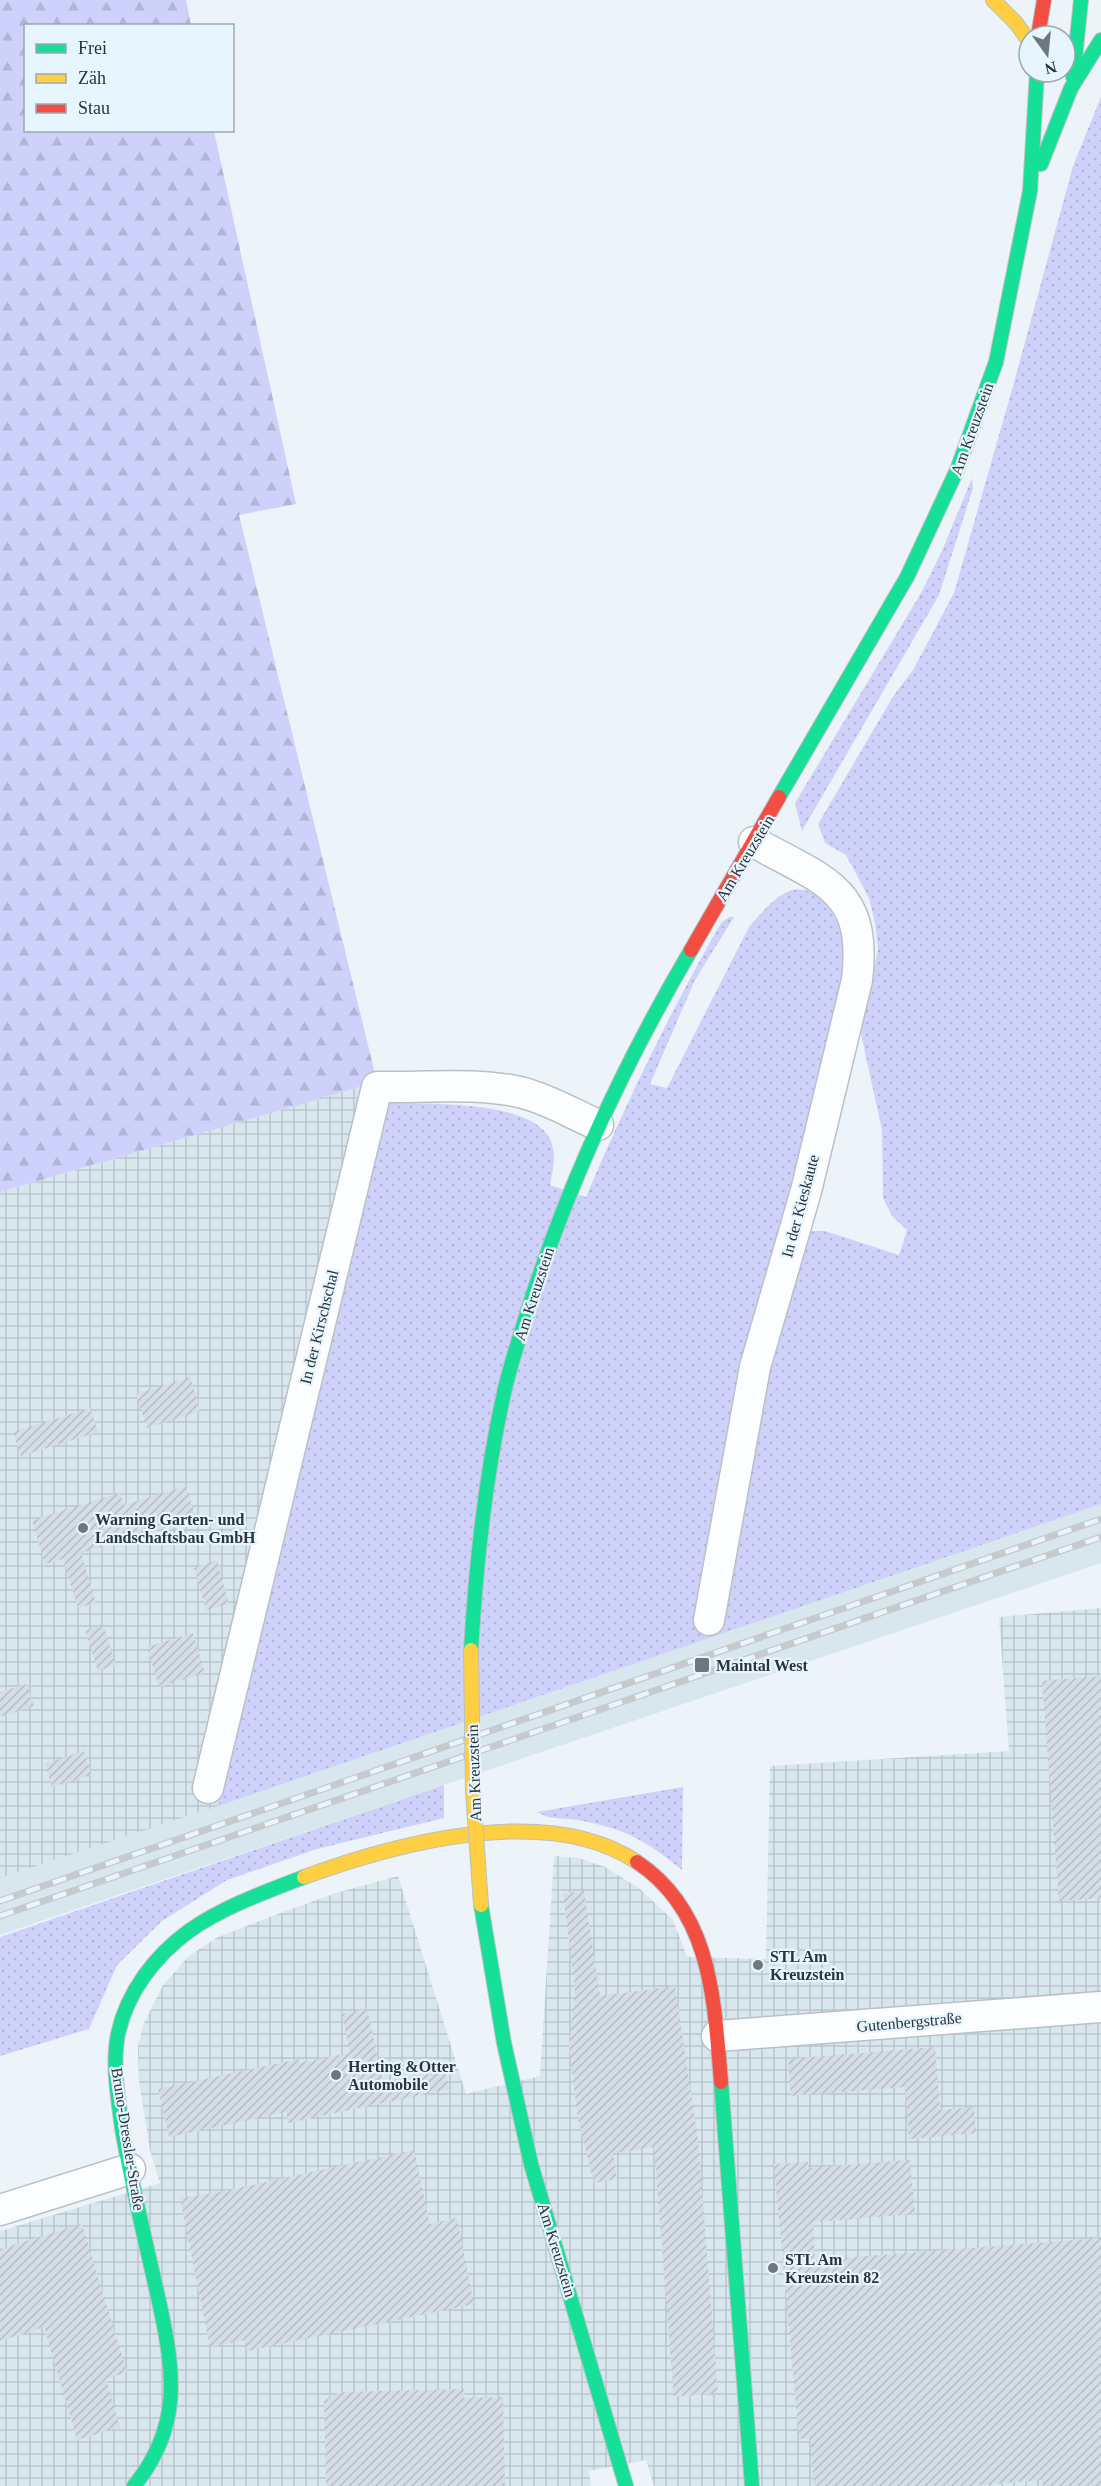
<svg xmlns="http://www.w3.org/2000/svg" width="1101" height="2486" font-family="Georgia,serif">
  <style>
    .built { fill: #d8e6ee }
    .industrial { fill: url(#industrial-grid) }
    .grass { fill: url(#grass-dots) }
    .forest { fill: url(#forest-firs) }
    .building { fill: url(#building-hatch) }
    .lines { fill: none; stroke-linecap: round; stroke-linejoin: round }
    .street-casing { stroke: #b9c1c6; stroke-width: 33 }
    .fast-casing { stroke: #b9c1c6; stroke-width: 16 }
    .slow-casing { stroke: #b9c1c6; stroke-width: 16 }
    .jam-casing { stroke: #b9c1c6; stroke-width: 16 }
    .street { stroke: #fcfdfe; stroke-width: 30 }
    .fast { stroke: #16e098; stroke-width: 14 }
    .slow { stroke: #ffcf43; stroke-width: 14 }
    .jam { stroke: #f24e42; stroke-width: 14 }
    .rail-casing { stroke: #c7cacc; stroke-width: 7 }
    .rail { stroke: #e7f5fe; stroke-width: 4.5; stroke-dasharray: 14; stroke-linecap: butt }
    .slow-bridge-casing { stroke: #b9c1c6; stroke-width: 16; stroke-linecap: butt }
    .slow-bridge { stroke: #ffcf43; stroke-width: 14 }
    .poi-dot { fill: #6f777d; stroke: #e7f5fe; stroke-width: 2 }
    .labels { text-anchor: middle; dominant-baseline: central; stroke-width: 4.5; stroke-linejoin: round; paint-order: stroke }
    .street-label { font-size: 16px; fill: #2b343a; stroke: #e7f5fe }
    .poi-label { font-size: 16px; font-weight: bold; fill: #2b343a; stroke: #e7f5fe; text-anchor: start }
  </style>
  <defs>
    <pattern id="industrial-grid" width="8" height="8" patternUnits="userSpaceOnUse" patternTransform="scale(1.5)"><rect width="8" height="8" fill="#d8e6ee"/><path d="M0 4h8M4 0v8" fill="none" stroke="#bac6cd"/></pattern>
    <pattern id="grass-dots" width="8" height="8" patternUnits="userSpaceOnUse" patternTransform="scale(1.5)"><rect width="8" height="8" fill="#ced2fa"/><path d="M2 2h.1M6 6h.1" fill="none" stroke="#b1b5d7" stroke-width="1.8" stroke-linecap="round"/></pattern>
    <pattern id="forest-firs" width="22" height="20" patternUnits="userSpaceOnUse" patternTransform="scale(1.5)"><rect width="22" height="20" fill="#ced2fa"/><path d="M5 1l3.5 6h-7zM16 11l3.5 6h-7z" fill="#b1b5d7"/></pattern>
    <pattern id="building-hatch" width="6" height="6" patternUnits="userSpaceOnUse" patternTransform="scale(1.5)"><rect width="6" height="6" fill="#d4dde8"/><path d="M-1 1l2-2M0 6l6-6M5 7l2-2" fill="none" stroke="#b6bec8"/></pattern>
  </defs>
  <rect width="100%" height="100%" fill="#ecf4f9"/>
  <path class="built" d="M 1101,1504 L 1101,1563 L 0,1935 L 0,1878 Z"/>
  <g class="industrial">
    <path d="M 377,1082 L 389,1103 L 218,1806 L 0,1878 L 0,1192 Z"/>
    <path d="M 1101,1608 L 1101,2486 L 654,2486 L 646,2460 L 589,2471 L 591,2486 L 0,2486 L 0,2231 L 160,2183 L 150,2150 L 139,2082 L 138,2046 L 144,2023 L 163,1985 L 189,1956 L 216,1938 L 267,1918 L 336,1893 L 398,1876 L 466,2094 L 540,2076 L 554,1856 L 579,1858 L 605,1867 L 640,1889 L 673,1920 L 687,1957 L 766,1959 L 770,1766 L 1009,1751 L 999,1617 Z"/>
  </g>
  <g class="grass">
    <path d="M 1101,97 L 1101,1504 L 218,1806 L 389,1103 C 427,1104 531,1100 550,1139 C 557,1154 553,1169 550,1185 L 586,1197 C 626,1103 670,1012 721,923 L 729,917 L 734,917 L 695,980 L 650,1084 L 667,1088 L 749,927 C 760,915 772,899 787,892 C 818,878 841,922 845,947 C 847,957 843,969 842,979 L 779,1231 L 825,1231 L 899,1255 L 907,1230 L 892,1216 L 883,1198 L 882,1130 L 861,1034 L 878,949 L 875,923 L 869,898 L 846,855 L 825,843 L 818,824 L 894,695 L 913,670 L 954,593 L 1013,386 L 1073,166 Z"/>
    <path d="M 972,478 L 973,488 L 939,595 L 802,831 L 795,803 L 921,593 L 942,551 Z"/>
    <path d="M 444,1785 L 444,1818 L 317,1849 L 227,1880 L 162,1921 L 117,1965 L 89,2029 L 0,2056 L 0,1937 Z"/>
    <path d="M 683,1787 L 682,1870 C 646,1841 628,1830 583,1821 C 566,1817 551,1821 537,1812 Z"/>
  </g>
  <path class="forest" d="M 0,0 L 186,0 L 191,25 L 26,26 L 26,130 L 214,131 L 296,504 L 239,515 L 377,1082 L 0,1192 Z"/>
  <g class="building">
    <path d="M 190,1377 L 201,1411 L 147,1428 L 136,1394 Z"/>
    <path d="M 90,1408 L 98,1432 L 21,1456 L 13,1432 Z"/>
    <path d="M 186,1486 L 196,1518 L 81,1553 L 96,1603 L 78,1608 L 63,1559 L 45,1564 L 32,1520 L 120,1493 L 124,1505 Z"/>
    <path d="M 217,1560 L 229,1604 L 206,1610 L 194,1568 Z"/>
    <path d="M 103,1625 L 116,1665 L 98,1671 L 85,1630 Z"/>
    <path d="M 193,1633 L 205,1673 L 159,1687 L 147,1647 Z"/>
    <path d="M 1101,1676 L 1101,1898 L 1059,1901 L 1042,1681 Z"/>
    <path d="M 27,1684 L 34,1706 L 0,1717 L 0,1692 Z"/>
    <path d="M 84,1751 L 92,1775 L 52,1787 L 45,1764 Z"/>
    <path d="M 584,1891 L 600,1996 L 675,1986 L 698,2140 L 718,2393 L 674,2397 L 654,2147 L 613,2153 L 617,2179 L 594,2183 L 578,2119 L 569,2046 L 575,1989 L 563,1894 Z"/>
    <path d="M 367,2009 L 383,2082 L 445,2070 L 449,2089 L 288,2123 L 286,2112 L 169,2137 L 158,2089 L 299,2059 L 299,2063 L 350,2053 L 342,2014 Z"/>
    <path d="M 935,2047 L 940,2110 L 974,2107 L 976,2133 L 909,2139 L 905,2087 L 791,2096 L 788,2059 Z"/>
    <path d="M 414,2150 L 430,2224 L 457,2218 L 474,2304 L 247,2351 L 245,2340 L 210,2347 L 180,2198 L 215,2193 Z"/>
    <path d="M 910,2160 L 915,2214 L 813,2222 L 815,2260 L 1101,2238 L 1101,2486 L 1043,2486 L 1042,2480 L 969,2486 L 814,2486 L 810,2438 L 799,2439 L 774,2164 L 808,2162 L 808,2168 Z"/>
    <path d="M 82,2224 L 127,2372 L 106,2379 L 120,2427 L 77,2440 L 44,2327 L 0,2341 L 0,2249 Z"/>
    <path d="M 464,2389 L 464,2398 L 503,2397 L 505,2486 L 326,2486 L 324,2401 L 341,2392 Z"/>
  </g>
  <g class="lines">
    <defs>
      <g id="street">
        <path d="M 709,1620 L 755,1367 L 806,1191 L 857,980 C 868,888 823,881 754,842"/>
        <path d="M 208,1788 L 377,1087 C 422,1088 488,1081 530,1095 C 553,1102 575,1115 598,1125"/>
        <path d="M 717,2036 L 1101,2007"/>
        <path d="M 0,2210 L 130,2169"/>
      </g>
      <g id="fast">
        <path d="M 1073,77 L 1081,0"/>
        <path d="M 1041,164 L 1071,88 L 1101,40"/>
        <path d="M 779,797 L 907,577 L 957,470 L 996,362 L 1030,191 L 1037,72"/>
        <path d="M 471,1650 C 476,1564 485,1477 504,1393 C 510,1365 520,1337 528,1310 C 568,1183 624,1064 691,950"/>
        <path d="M 481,1905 L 504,2043 L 531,2164 L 626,2486"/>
        <path d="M 721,2082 L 752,2486"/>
        <path d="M 134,2486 C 181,2428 175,2375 160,2306 C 147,2247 132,2188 122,2128 C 118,2097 112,2065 118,2034 C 127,1992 155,1956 189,1931 C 223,1907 265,1892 304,1877"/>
      </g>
      <g id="slow">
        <path d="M 993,0 L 1016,23 L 1029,41"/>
        <path d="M 304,1877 C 397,1843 548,1802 637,1862"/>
      </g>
      <g id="jam">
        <path d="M 1038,36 L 1044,0"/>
        <path d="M 691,950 L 779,797"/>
        <path d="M 637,1862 C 712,1912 714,2000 721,2082"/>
      </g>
    </defs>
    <use href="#street" class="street-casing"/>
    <use href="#fast" class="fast-casing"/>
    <use href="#slow" class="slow-casing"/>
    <use href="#jam" class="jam-casing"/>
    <use href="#street" class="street"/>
    <use href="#fast" class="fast"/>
    <use href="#slow" class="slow"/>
    <use href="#jam" class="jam"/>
    <defs>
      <g id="rail">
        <path d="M 0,1901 L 1101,1519"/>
        <path d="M 0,1916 L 1101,1537"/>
      </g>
    </defs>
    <use href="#rail" class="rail-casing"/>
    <use href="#rail" class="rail"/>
    <defs>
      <path id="slow-bridge" d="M 471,1650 L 473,1791 L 481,1905"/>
    </defs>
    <use href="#slow-bridge" class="slow-bridge-casing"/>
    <use href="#slow-bridge" class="slow-bridge"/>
  </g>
  <g class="poi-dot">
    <circle cx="83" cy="1528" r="6"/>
    <rect x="694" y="1657" width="16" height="16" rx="3"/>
    <circle cx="758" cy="1965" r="6"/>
    <circle cx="336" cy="2075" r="6"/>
    <circle cx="773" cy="2268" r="6"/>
  </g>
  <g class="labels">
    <g class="street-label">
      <text transform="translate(972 429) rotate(-70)">Am Kreuzstein</text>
      <text transform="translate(745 858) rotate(-59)">Am Kreuzstein</text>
      <text transform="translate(800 1206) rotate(-75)">In der Kieskaute</text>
      <text transform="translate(534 1294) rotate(-72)">Am Kreuzstein</text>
      <text transform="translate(319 1327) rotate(-76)">In der Kirschschal</text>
      <text transform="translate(474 1773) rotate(-92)">Am Kreuzstein</text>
      <text transform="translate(909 2022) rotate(-5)">Gutenbergstraße</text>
      <text transform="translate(128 2139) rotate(81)">Bruno-Dressler-Straße</text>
      <text transform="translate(557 2250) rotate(73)">Am Kreuzstein</text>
    </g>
    <g class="poi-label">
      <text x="95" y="1519">Warning Garten- und<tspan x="95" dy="18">Landschaftsbau GmbH</tspan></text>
      <text x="716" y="1665">Maintal West</text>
      <text x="770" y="1956">STL Am<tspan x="770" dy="18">Kreuzstein</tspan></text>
      <text x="348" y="2066">Herting &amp;Otter<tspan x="348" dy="18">Automobile</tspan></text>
      <text x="785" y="2259">STL Am<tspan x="785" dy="18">Kreuzstein 82</tspan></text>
    </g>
  </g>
  <rect x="24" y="24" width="210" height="108" fill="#e7f5fe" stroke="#9ca8b0" stroke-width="1.5"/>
  <rect x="36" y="44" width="30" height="9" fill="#16e098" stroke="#9ca8b0" stroke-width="1.5"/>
  <text x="78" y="54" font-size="18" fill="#2b343a">Frei</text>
  <rect x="36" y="74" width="30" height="9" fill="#ffcf43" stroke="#9ca8b0" stroke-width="1.5"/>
  <text x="78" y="84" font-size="18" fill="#2b343a">Zäh</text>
  <rect x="36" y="104" width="30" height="9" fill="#f24e42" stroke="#9ca8b0" stroke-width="1.5"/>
  <text x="78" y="114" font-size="18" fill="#2b343a">Stau</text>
  <g transform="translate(1047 54) rotate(165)"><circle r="28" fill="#e7f5fe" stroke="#9ca8b0" stroke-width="1.5"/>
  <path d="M0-4.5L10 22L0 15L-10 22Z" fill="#6f777d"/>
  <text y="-9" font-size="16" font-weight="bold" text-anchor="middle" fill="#2b343a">N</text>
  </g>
</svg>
